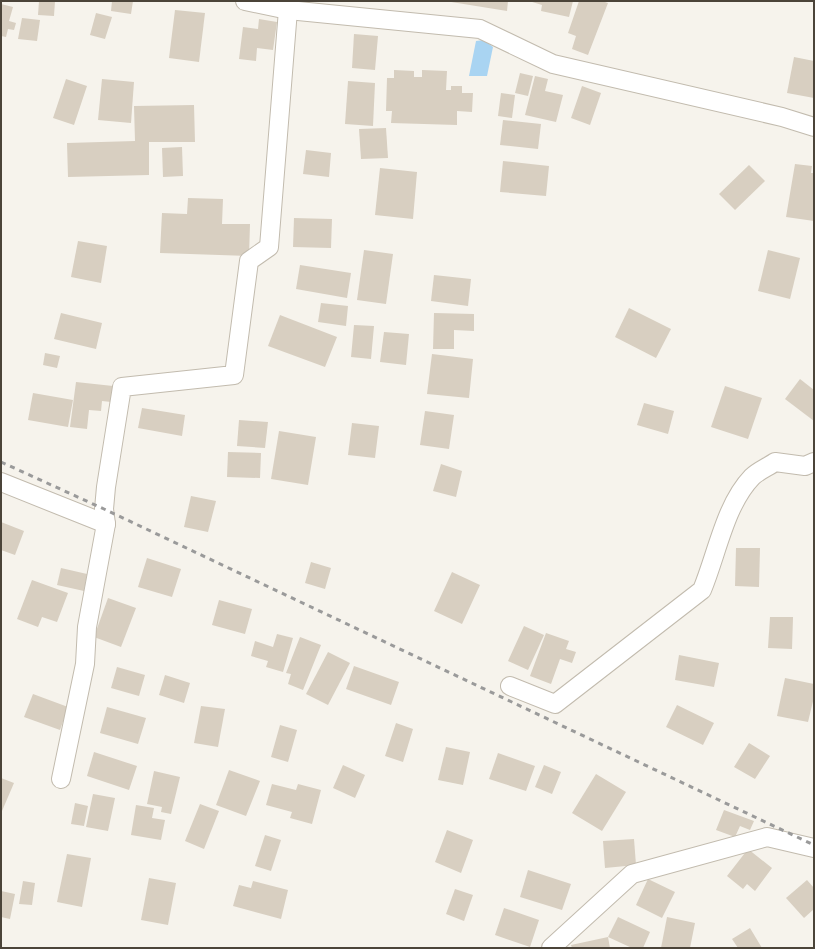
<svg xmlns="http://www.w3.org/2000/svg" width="815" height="949" font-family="Montserrat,sans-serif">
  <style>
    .water { fill: #a9d4f2 }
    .building { fill: #d8cfc1 }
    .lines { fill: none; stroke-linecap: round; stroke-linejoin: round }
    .street-casing { stroke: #c2bbae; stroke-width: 20 }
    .street { stroke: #fff; stroke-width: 18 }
    .rail { stroke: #9a9a9a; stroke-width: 3; stroke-dasharray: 5 5; stroke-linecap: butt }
  </style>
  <rect width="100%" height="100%" fill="#f6f3ec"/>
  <path class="water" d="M 484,40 L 493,47 L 487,76 L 469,76 L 476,41 Z"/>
  <g class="building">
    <path d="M 39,1 L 55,1 L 54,16 L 38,15 Z"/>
    <path d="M 112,1 L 133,1 L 131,14 L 111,11 Z"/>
    <path d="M 445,1 L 508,1 L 507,11 Z"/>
    <path d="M 529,1 L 573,1 L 569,17 L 541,11 L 542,5 Z"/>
    <path d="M 579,1 L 602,1 L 608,3 L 588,55 L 572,49 L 576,36 L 568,33 Z"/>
    <path d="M 1,4 L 13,7 L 9,21 L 16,23 L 14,30 L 8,29 L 6,37 L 1,36 Z"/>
    <path d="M 175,10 L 205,13 L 199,62 L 169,58 Z"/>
    <path d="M 96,13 L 112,17 L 105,39 L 90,35 Z"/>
    <path d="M 22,18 L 40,20 L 37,41 L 18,39 Z"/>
    <path d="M 259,19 L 277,22 L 273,50 L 257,48 L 256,61 L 239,59 L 243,27 L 258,29 Z"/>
    <path d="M 354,34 L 378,36 L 375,70 L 352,68 Z"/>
    <path d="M 794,57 L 814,61 L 814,98 L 787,93 Z"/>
    <path d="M 394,70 L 414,71 L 414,77 L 422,77 L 422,70 L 447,71 L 446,90 L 451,90 L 451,86 L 462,86 L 462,93 L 473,93 L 472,112 L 457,111 L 457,125 L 391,123 L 392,111 L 386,111 L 387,78 L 394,78 Z"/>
    <path d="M 520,73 L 533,76 L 528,96 L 515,93 Z"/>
    <path d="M 535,76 L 548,79 L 545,91 L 563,95 L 556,122 L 525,115 Z"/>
    <path d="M 66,79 L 87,86 L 74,125 L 53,118 Z"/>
    <path d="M 102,79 L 134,82 L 131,123 L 98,120 Z"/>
    <path d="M 348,81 L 375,83 L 373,126 L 345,124 Z"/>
    <path d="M 582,86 L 601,93 L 590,125 L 571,118 Z"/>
    <path d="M 501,93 L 515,95 L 512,118 L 498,116 Z"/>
    <path d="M 194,105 L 195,142 L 149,142 L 149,175 L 68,177 L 67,143 L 135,141 L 134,106 Z"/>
    <path d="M 503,120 L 541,124 L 538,149 L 500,145 Z"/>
    <path d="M 386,128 L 388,158 L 361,159 L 359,129 Z"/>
    <path d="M 182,147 L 183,176 L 163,177 L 162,148 Z"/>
    <path d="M 306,150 L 331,153 L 329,177 L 303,174 Z"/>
    <path d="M 503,161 L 549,166 L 546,196 L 500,192 Z"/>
    <path d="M 795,164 L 812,166 L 811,173 L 814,173 L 814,221 L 786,217 Z"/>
    <path d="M 749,165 L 765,181 L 735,210 L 719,194 Z"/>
    <path d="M 380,168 L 417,172 L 413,219 L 375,215 Z"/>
    <path d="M 188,198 L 223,199 L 222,224 L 250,224 L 249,256 L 160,253 L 162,213 L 187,214 Z"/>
    <path d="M 294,218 L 332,219 L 331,248 L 293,247 Z"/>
    <path d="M 78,241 L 107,246 L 101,283 L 71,277 Z"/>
    <path d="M 364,250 L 393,254 L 386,304 L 357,300 Z"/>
    <path d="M 768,250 L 800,258 L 790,299 L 758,291 Z"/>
    <path d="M 300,265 L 351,273 L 347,298 L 296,289 Z"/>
    <path d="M 434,275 L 471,279 L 468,306 L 431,301 Z"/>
    <path d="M 321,303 L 348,306 L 346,326 L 318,322 Z"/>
    <path d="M 629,308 L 671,329 L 656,358 L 615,337 Z"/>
    <path d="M 61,313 L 102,323 L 96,349 L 54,339 Z"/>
    <path d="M 434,313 L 474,314 L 474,331 L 454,330 L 454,349 L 433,349 Z"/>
    <path d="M 280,315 L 337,337 L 325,367 L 268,346 Z"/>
    <path d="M 354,325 L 374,326 L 371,359 L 351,357 Z"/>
    <path d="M 384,332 L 409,334 L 406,365 L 380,362 Z"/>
    <path d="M 45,353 L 60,356 L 57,368 L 43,365 Z"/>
    <path d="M 432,354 L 473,359 L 469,398 L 427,394 Z"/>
    <path d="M 800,379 L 814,390 L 814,421 L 785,399 Z"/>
    <path d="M 76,382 L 113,386 L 111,402 L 102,401 L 101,411 L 89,410 L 87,429 L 70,427 Z"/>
    <path d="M 725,386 L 762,398 L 748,439 L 711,427 Z"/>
    <path d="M 33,393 L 73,400 L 68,427 L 28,420 Z"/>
    <path d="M 644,403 L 674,411 L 668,434 L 637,425 Z"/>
    <path d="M 142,408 L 185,415 L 182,436 L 138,428 Z"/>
    <path d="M 425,411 L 454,415 L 449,449 L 420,445 Z"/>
    <path d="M 239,420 L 268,422 L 265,448 L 237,446 Z"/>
    <path d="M 352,423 L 379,426 L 375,458 L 348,455 Z"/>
    <path d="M 279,431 L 316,437 L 308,485 L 271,479 Z"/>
    <path d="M 228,452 L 261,453 L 260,478 L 227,477 Z"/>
    <path d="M 441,464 L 462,471 L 456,497 L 433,491 Z"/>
    <path d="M 191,496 L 216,501 L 208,532 L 184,527 Z"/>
    <path d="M 1,522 L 24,531 L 15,555 L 1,550 Z"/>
    <path d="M 736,548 L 760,548 L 759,587 L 735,586 Z"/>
    <path d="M 147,558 L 181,569 L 172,597 L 138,587 Z"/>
    <path d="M 311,562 L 331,568 L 325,589 L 305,583 Z"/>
    <path d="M 61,568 L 87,574 L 84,591 L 57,585 Z"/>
    <path d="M 452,572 L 480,585 L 462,624 L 434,611 Z"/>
    <path d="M 32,580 L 68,593 L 57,622 L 42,617 L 38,627 L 17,619 Z"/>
    <path d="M 108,598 L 136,608 L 121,647 L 94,637 Z"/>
    <path d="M 219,600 L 252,609 L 245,634 L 212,625 Z"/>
    <path d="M 770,617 L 793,617 L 792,649 L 768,648 Z"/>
    <path d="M 524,626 L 544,635 L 528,670 L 508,661 Z"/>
    <path d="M 546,633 L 569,641 L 566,649 L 576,652 L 572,663 L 560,659 L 551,684 L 530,676 Z"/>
    <path d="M 277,634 L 293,638 L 283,672 L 266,667 L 268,661 L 251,656 L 255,641 L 273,647 Z"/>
    <path d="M 300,637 L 321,645 L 303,690 L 288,684 L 291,674 L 286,673 Z"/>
    <path d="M 328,652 L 350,663 L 328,705 L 306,694 Z"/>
    <path d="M 679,655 L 719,663 L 714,687 L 675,680 Z"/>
    <path d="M 354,666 L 399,682 L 391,705 L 346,689 Z"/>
    <path d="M 117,667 L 145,675 L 139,696 L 111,688 Z"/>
    <path d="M 165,675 L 190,683 L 184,703 L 159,695 Z"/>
    <path d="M 785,678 L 814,684 L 814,697 L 808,722 L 777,716 Z"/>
    <path d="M 33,694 L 68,707 L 60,730 L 24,717 Z"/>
    <path d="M 677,705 L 714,723 L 703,745 L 666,727 Z"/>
    <path d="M 201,706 L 225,709 L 218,747 L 194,743 Z"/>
    <path d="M 107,707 L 146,718 L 138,744 L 100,733 Z"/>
    <path d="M 396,723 L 413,729 L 403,762 L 385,756 Z"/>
    <path d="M 280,725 L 297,730 L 288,762 L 271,757 Z"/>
    <path d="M 749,743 L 770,756 L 755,779 L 734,767 Z"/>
    <path d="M 446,747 L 470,752 L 463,785 L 438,780 Z"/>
    <path d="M 94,752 L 137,766 L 129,790 L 87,776 Z"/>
    <path d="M 498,753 L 535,766 L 526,791 L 489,779 Z"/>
    <path d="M 343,765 L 365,775 L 355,798 L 333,788 Z"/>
    <path d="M 544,765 L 561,772 L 552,794 L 535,787 Z"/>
    <path d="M 229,770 L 260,781 L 246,816 L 216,805 Z"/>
    <path d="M 154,771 L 180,777 L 171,814 L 161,812 L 162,807 L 147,804 Z"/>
    <path d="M 596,774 L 626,792 L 602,831 L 572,813 Z"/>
    <path d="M 1,778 L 14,783 L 2,811 L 1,810 Z"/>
    <path d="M 272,784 L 296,790 L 298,784 L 321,790 L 312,824 L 290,818 L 292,812 L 266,805 Z"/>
    <path d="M 93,794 L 115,798 L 108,831 L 86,827 Z"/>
    <path d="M 75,803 L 88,806 L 84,826 L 71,824 Z"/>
    <path d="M 200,804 L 219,811 L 204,849 L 185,841 Z"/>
    <path d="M 136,805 L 154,808 L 152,818 L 165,820 L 161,840 L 131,835 Z"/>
    <path d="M 724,810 L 754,821 L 750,830 L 740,826 L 735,837 L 716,830 Z"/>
    <path d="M 447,830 L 473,840 L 461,873 L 435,862 Z"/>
    <path d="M 265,835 L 281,840 L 271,871 L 255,866 Z"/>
    <path d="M 634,839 L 636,865 L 605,868 L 603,841 Z"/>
    <path d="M 748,849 L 772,868 L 755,891 L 747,884 L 743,889 L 727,876 Z"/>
    <path d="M 67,854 L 91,858 L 82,907 L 57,902 Z"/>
    <path d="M 528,870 L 571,884 L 562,910 L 520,897 Z"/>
    <path d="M 149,878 L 176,883 L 168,925 L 141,920 Z"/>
    <path d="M 648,879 L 675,892 L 662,918 L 636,905 Z"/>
    <path d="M 807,880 L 814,888 L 814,909 L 804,918 L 786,898 Z"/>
    <path d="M 23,881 L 35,883 L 32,905 L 19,904 Z"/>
    <path d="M 253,881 L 288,890 L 281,919 L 233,906 L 239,885 L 251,888 Z"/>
    <path d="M 455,889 L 473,895 L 464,921 L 446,914 Z"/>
    <path d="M 1,891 L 15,894 L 10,919 L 1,917 Z"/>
    <path d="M 504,908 L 539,920 L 530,947 L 495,935 Z"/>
    <path d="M 618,917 L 650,932 L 643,948 L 632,948 L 608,937 Z"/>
    <path d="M 667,917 L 695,923 L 690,948 L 661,948 Z"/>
    <path d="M 750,928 L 762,948 L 738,948 L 732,939 Z"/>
    <path d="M 608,937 L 610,948 L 572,948 L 571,945 Z"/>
  </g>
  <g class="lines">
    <defs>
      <g id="street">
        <path d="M 245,1 L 288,10 L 480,29 L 553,64 L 782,117 L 814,127"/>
        <path d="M 1,482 L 106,524"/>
        <path d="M 510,686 L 555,704 L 702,590 C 717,554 725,505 752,477 C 758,471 768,467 775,462 L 805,466 L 814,462"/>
        <path d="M 61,779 L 85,664 L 87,627 L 106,524 L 104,509 L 106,487 L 122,387 L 234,375 L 249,261 L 269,247 L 288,10"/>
        <path d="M 551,948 L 632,874 L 767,837 L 814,848"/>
      </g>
    </defs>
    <use href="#street" class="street-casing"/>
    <use href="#street" class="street"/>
    <path class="rail" d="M 1,462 L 104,509 L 814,845"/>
  </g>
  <rect width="815" height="949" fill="none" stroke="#4b4439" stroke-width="4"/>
</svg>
